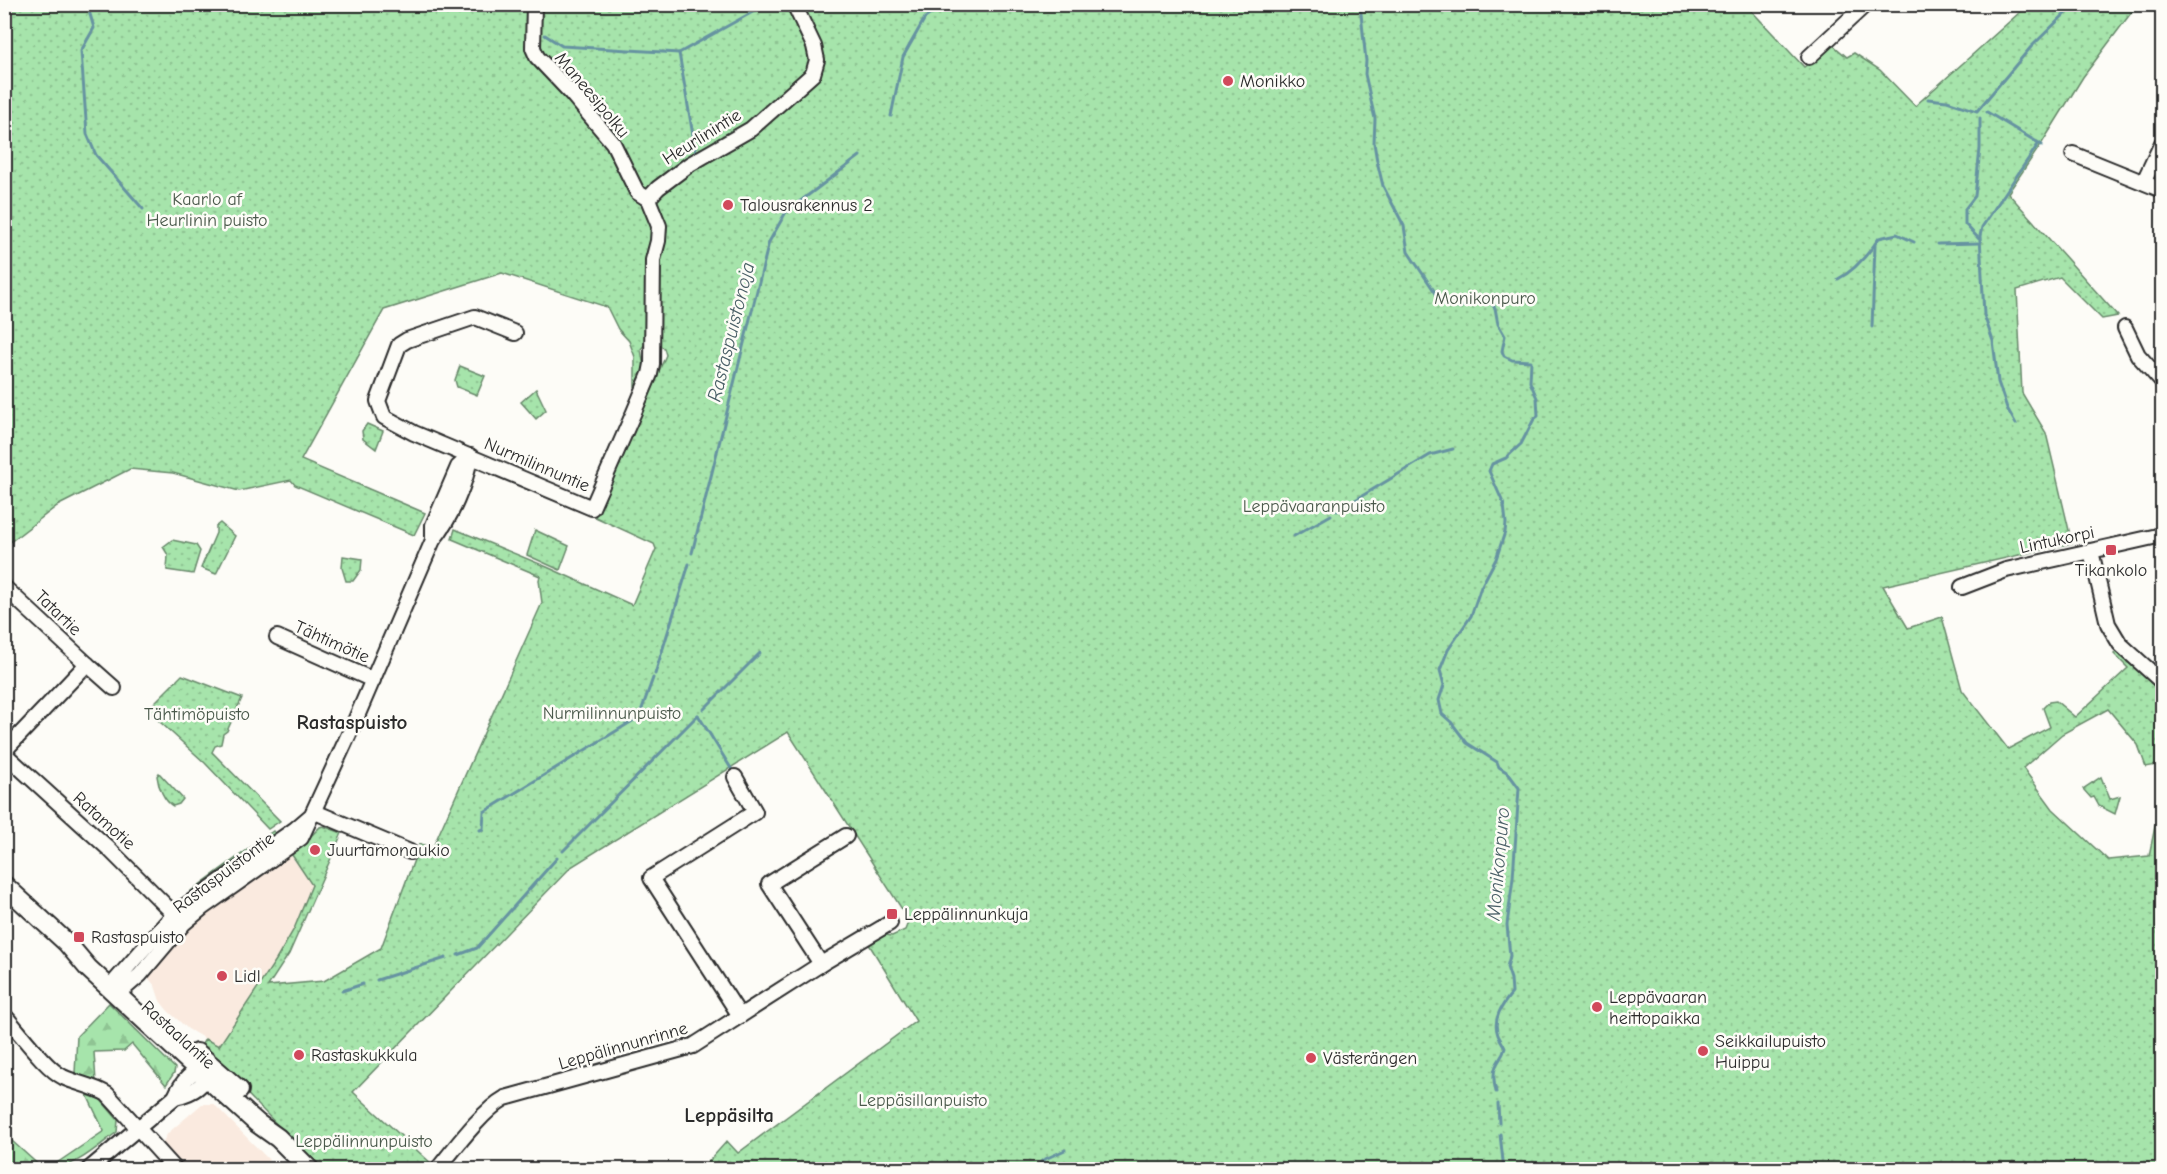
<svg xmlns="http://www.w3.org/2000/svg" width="2167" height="1174" font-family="'Comic Neue',sans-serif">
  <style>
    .built { fill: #faeadf }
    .grass { fill: #a6e4ab; stroke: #68886b; stroke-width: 1.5 }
    .forest { fill: url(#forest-firs); stroke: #68886b; stroke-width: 1.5 }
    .park { fill: url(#park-dots); stroke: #68886b; stroke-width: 1.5 }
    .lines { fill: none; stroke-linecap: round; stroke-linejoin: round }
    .stream { stroke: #6693a1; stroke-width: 3 }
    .minor-casing { stroke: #2b2b2b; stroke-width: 18 }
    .major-casing { stroke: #2b2b2b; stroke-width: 22 }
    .minor { stroke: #fdfcf7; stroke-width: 14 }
    .major { stroke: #fdfcf7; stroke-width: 18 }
    .poi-dot { fill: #d1495b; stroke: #fdfcf7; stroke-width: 2 }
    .labels { text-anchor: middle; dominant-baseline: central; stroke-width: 5; stroke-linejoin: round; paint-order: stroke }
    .poi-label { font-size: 18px; fill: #2b2b2b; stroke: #fdfcf7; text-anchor: start }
    .street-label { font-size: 18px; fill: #2b2b2b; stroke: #fdfcf7 }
    .park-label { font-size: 18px; fill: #4a594b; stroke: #fdfcf7 }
    .water-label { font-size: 20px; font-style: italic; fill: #495f66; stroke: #fdfcf7 }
    .quarter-label { font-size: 21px; font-weight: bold; fill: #2b2b2b; stroke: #fdfcf7 }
  </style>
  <defs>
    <pattern id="forest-firs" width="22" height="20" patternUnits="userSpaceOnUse" patternTransform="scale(1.5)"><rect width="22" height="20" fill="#a6e4ab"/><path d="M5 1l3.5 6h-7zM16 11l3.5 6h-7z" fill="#8fc493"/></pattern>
    <pattern id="park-dots" width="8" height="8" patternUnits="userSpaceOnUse" patternTransform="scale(1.5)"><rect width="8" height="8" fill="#a6e4ab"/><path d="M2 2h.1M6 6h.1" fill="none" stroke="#8fc493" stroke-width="1.8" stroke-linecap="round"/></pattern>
  </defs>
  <rect width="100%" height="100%" fill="#fdfcf7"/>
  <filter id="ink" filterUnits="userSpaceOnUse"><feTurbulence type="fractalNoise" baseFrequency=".0167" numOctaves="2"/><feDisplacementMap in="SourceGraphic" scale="12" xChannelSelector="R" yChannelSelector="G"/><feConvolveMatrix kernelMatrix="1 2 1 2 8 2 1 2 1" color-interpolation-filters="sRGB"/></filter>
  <g filter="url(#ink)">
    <g class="built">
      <path d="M 288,851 L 312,885 L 294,929 L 276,960 L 219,1047 L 188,1029 L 168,1011 L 160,1001 L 155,986 L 146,975 L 147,971 L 205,910 Z"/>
      <path d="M 202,1104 L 214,1104 L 269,1160 L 259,1169 L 183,1169 L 161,1145 L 168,1133 Z"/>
    </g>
    <g class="grass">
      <path d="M 273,831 L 277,835 L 193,896 L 191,891 Z"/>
      <path d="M 87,1095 L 100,1099 L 118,1120 L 117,1132 C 98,1146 73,1170 48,1169 L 104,1131 Z"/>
    </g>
    <g class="forest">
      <path d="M 109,1003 L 175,1068 L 174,1073 L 166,1085 L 132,1044 L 124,1051 L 94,1052 L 96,1082 L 75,1073 L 77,1036 Z"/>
      <path d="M 12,1141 L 43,1169 L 5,1169 L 5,1145 Z"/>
    </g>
    <g class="park">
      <path d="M 5,5 L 1746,5 L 1804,67 L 1833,45 L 1847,57 L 1854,53 L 1880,70 L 1915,106 L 2028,5 L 2137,5 L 2083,77 L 2042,143 L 2008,193 L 2118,316 L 2102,319 L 2060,277 L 2017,290 L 2022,393 L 2046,433 L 2072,543 L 1883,586 L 1908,628 L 1942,617 L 1962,690 L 2008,749 L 2050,727 L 2043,708 L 2049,702 L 2056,701 L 2075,717 L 2128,668 L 2114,654 L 2118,649 L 2162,688 L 2162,764 L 2146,767 L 2138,745 L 2108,709 L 2062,734 L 2023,768 L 2053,809 L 2108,860 L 2149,856 L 2160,802 L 2162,801 L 2162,1169 L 702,1169 L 727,1141 L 738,1153 L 916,1021 L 867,941 L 880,934 L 892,936 L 905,930 L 909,920 L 788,732 L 571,867 L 353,1092 L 433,1165 L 429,1169 L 320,1169 L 201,1046 L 205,1039 L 219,1046 L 276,960 L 294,929 L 312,885 L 292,855 L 320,827 L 323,826 L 342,833 L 289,954 L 268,986 L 324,981 L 381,948 L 420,844 L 433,847 L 542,603 L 539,580 L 540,576 L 452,539 L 455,529 L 547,567 L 632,605 L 656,549 L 654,544 L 595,517 L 666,355 L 664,348 L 655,343 L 645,344 L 641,349 L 644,368 L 635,387 L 635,357 L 629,341 L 618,329 L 607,307 L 502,273 L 384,310 L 301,460 L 425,513 L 414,535 L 295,485 L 291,480 L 239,491 L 173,473 L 130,469 L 57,506 L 5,546 Z"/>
      <path d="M 460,366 L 485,376 L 477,395 L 457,387 L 455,380 Z"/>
      <path d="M 536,389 L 546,410 L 536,419 L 521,402 Z"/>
      <path d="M 367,424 L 383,431 L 376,449 L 363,439 L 362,431 Z"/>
      <path d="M 220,523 L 235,536 L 216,574 L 201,568 L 216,533 L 216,526 Z"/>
      <path d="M 535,530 L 569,546 L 560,570 L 527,555 Z"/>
      <path d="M 172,540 L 196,545 L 200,551 L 193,574 L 167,570 L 168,555 L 163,547 Z"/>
      <path d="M 343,556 L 362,559 L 361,570 L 353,581 L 346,581 L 342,568 Z"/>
      <path d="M 182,675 L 242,698 L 227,731 L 223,734 L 221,744 L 215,746 L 212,752 L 280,821 L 268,829 L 205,763 L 149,712 L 150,707 Z"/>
      <path d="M 159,773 L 183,799 L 179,804 L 173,806 C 164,801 158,786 157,776 Z"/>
      <path d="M 2101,777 L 2110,799 L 2120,796 L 2115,814 L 2099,806 L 2094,797 L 2091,798 L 2083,789 Z"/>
    </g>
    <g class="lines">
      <g class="stream">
        <path d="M 87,4 L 94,28 L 81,51 L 87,134 L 96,155 L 143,209"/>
        <path d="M 1360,4 L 1366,61 L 1365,74 L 1375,119 L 1374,143 L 1377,161 L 1383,186 L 1404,226 L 1408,252 L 1439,298 L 1449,306 L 1460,307 L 1480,299 L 1491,303 L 1495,308 L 1498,324 L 1505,336 L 1502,351 L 1504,356 L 1512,360 L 1531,361 L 1530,382 L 1537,398 L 1538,416 L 1534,419 L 1521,444 L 1506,458 L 1492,464 L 1489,471 L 1504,505 L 1506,523 L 1505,532 L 1496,559 L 1481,587 L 1471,616 L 1448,650 L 1440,670 L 1444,685 L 1439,700 L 1442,714 L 1451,722 L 1467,743 L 1497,762 L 1499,767 L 1508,773 L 1519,788 L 1513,878 L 1507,925 L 1510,956 L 1507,967 L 1511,979 L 1512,993 C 1502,1005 1492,1019 1498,1035 C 1500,1040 1503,1043 1505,1048 C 1503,1056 1499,1059 1496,1066 C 1492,1074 1494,1084 1496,1092"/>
        <path d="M 545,35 L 562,46 L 679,53 L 767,4"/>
        <path d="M 679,53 L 696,153"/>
        <path d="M 1928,99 L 1947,101 L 1977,111 L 2031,47 L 2075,4"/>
        <path d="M 1987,112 L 2042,145"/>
        <path d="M 891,116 L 903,57 L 925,18 L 945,4"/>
        <path d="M 1979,239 L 1965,224 L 1965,209 L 1975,196 L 1980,149 L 1980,118"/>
        <path d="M 1938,244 L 1980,243"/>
        <path d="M 1838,279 C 1854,271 1869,253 1879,238 L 1897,234 L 1914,242"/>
        <path d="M 1872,327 L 1875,245"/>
        <path d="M 2016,424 L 2007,408 L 1998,382 L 1993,341 L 1984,315 L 1980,236 L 1982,227 L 2039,143"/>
        <path d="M 1337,511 L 1430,455 L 1453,449"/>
        <path d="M 1294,536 L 1331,515"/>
        <path d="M 692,553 L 769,242 L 786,212 L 860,156"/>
        <path d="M 655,674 L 689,564"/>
        <path d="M 704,709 L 760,653"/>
        <path d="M 698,715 L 732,770"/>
        <path d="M 480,830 L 483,829 L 484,812 L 639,717 L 653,678"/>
        <path d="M 563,851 L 698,715"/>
        <path d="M 458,955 L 477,948 L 557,858"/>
        <path d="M 377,980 L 446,958"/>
        <path d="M 342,991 L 363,984"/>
        <path d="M 1498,1104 L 1499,1123"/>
        <path d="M 1500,1134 L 1504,1170"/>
        <path d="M 1034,1170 L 1043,1160 L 1065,1150"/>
      </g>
      <defs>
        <g id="minor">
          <path d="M 534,4 L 533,48 L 537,57 L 571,93 L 613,143 L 637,192 L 648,199"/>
          <path d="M 1809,57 L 1866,4"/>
          <path d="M 2073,154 L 2162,190"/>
          <path d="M 2144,181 L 2162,143"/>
          <path d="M 2125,328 L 2138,355 L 2162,382"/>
          <path d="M 515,333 L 475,317 L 407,340 L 399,345 L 378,401 L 384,417 L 414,433 L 592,508 L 634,412 L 650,374 L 652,364 L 653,260 L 658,241 L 659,226 L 648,199 L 658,188 L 690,164 L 751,129 L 813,74 L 817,60 L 814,46 L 794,4"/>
          <path d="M 433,540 L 433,525 L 458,467 L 470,456"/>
          <path d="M 2091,551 L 2108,624 L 2120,644 L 2162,682"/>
          <path d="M 4,587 L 87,664 L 8,747"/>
          <path d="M 1962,587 L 2006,570 L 2162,535"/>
          <path d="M 277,637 L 373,680"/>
          <path d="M 87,664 L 114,688"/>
          <path d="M 4,744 L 8,747 L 6,752 L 8,757 L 108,848 L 180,920"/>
          <path d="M 735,777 L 755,812 L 651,878 L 740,1016"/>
          <path d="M 315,812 L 294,830 L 175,913 L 116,980 L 115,992 L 125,988 L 140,975 L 184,923 L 202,908 L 301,838 L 355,721 L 433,540 C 450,520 467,482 470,456"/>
          <path d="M 315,812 L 410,852"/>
          <path d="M 821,964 L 769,884 L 846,836"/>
          <path d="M 4,1015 C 19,1031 45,1068 63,1077 C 78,1084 91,1085 107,1094 L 176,1170"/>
          <path d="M 175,1097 C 190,1094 204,1087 209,1071"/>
          <path d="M 88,1170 L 175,1097 C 181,1083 191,1071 206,1067"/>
          <path d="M 437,1170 C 455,1148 482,1111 505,1098 L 693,1046 L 821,964 L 890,923"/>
        </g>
        <g id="major">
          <path d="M 4,885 L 67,943 L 88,968 L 207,1078 L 257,1123 L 278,1138 L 310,1170"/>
          <path d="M 197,1053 L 239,1090"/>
        </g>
      </defs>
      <use href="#minor" class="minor-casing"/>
      <use href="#major" class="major-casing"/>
      <use href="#minor" class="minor"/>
      <use href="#major" class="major"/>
    </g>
  </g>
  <g class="poi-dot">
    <circle cx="1228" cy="81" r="6"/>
    <circle cx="728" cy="205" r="6"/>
    <rect x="2105" y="544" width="12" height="12" rx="3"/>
    <circle cx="315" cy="850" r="6"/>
    <rect x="886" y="908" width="12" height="12" rx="3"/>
    <rect x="73" y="931" width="12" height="12" rx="3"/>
    <circle cx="222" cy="976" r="6"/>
    <circle cx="1597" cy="1007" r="6"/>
    <circle cx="1703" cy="1051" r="6"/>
    <circle cx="299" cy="1055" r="6"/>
    <circle cx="1311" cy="1058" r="6"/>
  </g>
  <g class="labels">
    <g class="poi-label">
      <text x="1240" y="81">Monikko</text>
      <text x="740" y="205">Talousrakennus 2</text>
      <text x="2111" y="570" text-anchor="middle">Tikankolo</text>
      <text x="327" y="850">Juurtamonaukio</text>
      <text x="904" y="914">Leppälinnunkuja</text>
      <text x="91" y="937">Rastaspuisto</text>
      <text x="234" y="976">Lidl</text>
      <text x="1609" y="997">Leppävaaran<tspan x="1609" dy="21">heittopaikka</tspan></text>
      <text x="1715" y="1041">Seikkailupuisto<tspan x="1715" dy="21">Huippu</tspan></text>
      <text x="311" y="1055">Rastaskukkula</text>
      <text x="1323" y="1058">Västerängen</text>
    </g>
    <g class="street-label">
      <text transform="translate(592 95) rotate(50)">Maneesipolku</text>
      <text transform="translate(702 137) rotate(-32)">Heurlinintie</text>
      <text transform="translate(537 465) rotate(23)">Nurmilinnuntie</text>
      <text transform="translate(2057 540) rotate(-12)">Lintukorpi</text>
      <text transform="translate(58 613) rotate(44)">Tatartie</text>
      <text transform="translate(332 642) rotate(24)">Tähtimötie</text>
      <text transform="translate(104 821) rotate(42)">Ratamotie</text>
      <text transform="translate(224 873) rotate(-37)">Rastaspuistontie</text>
      <text transform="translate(178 1035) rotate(42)">Rastaalantie</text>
      <text transform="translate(623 1046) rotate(-16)">Leppälinnunrinne</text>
    </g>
    <g class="park-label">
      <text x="207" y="199">Kaarlo af<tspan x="207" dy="21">Heurlinin puisto</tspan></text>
      <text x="1485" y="298">Monikonpuro</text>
      <text x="1314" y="506">Leppävaaranpuisto</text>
      <text x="612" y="713">Nurmilinnunpuisto</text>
      <text x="197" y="714">Tähtimöpuisto</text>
      <text x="923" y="1100">Leppäsillanpuisto</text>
      <text x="364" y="1141">Leppälinnunpuisto</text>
    </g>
    <g class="water-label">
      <text transform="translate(731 332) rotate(-76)">Rastaspuistonoja</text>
      <text transform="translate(1498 864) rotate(-85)">Monikonpuro</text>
    </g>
    <g class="quarter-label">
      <text x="352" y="722">Rastaspuisto</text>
      <text x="729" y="1115">Leppäsilta</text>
    </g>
  </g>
  <rect width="2167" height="1174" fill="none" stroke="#fdfcf7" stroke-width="24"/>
  <rect x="12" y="12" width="2143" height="1150" fill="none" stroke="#2b2b2b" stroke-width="2" filter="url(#ink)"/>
</svg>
